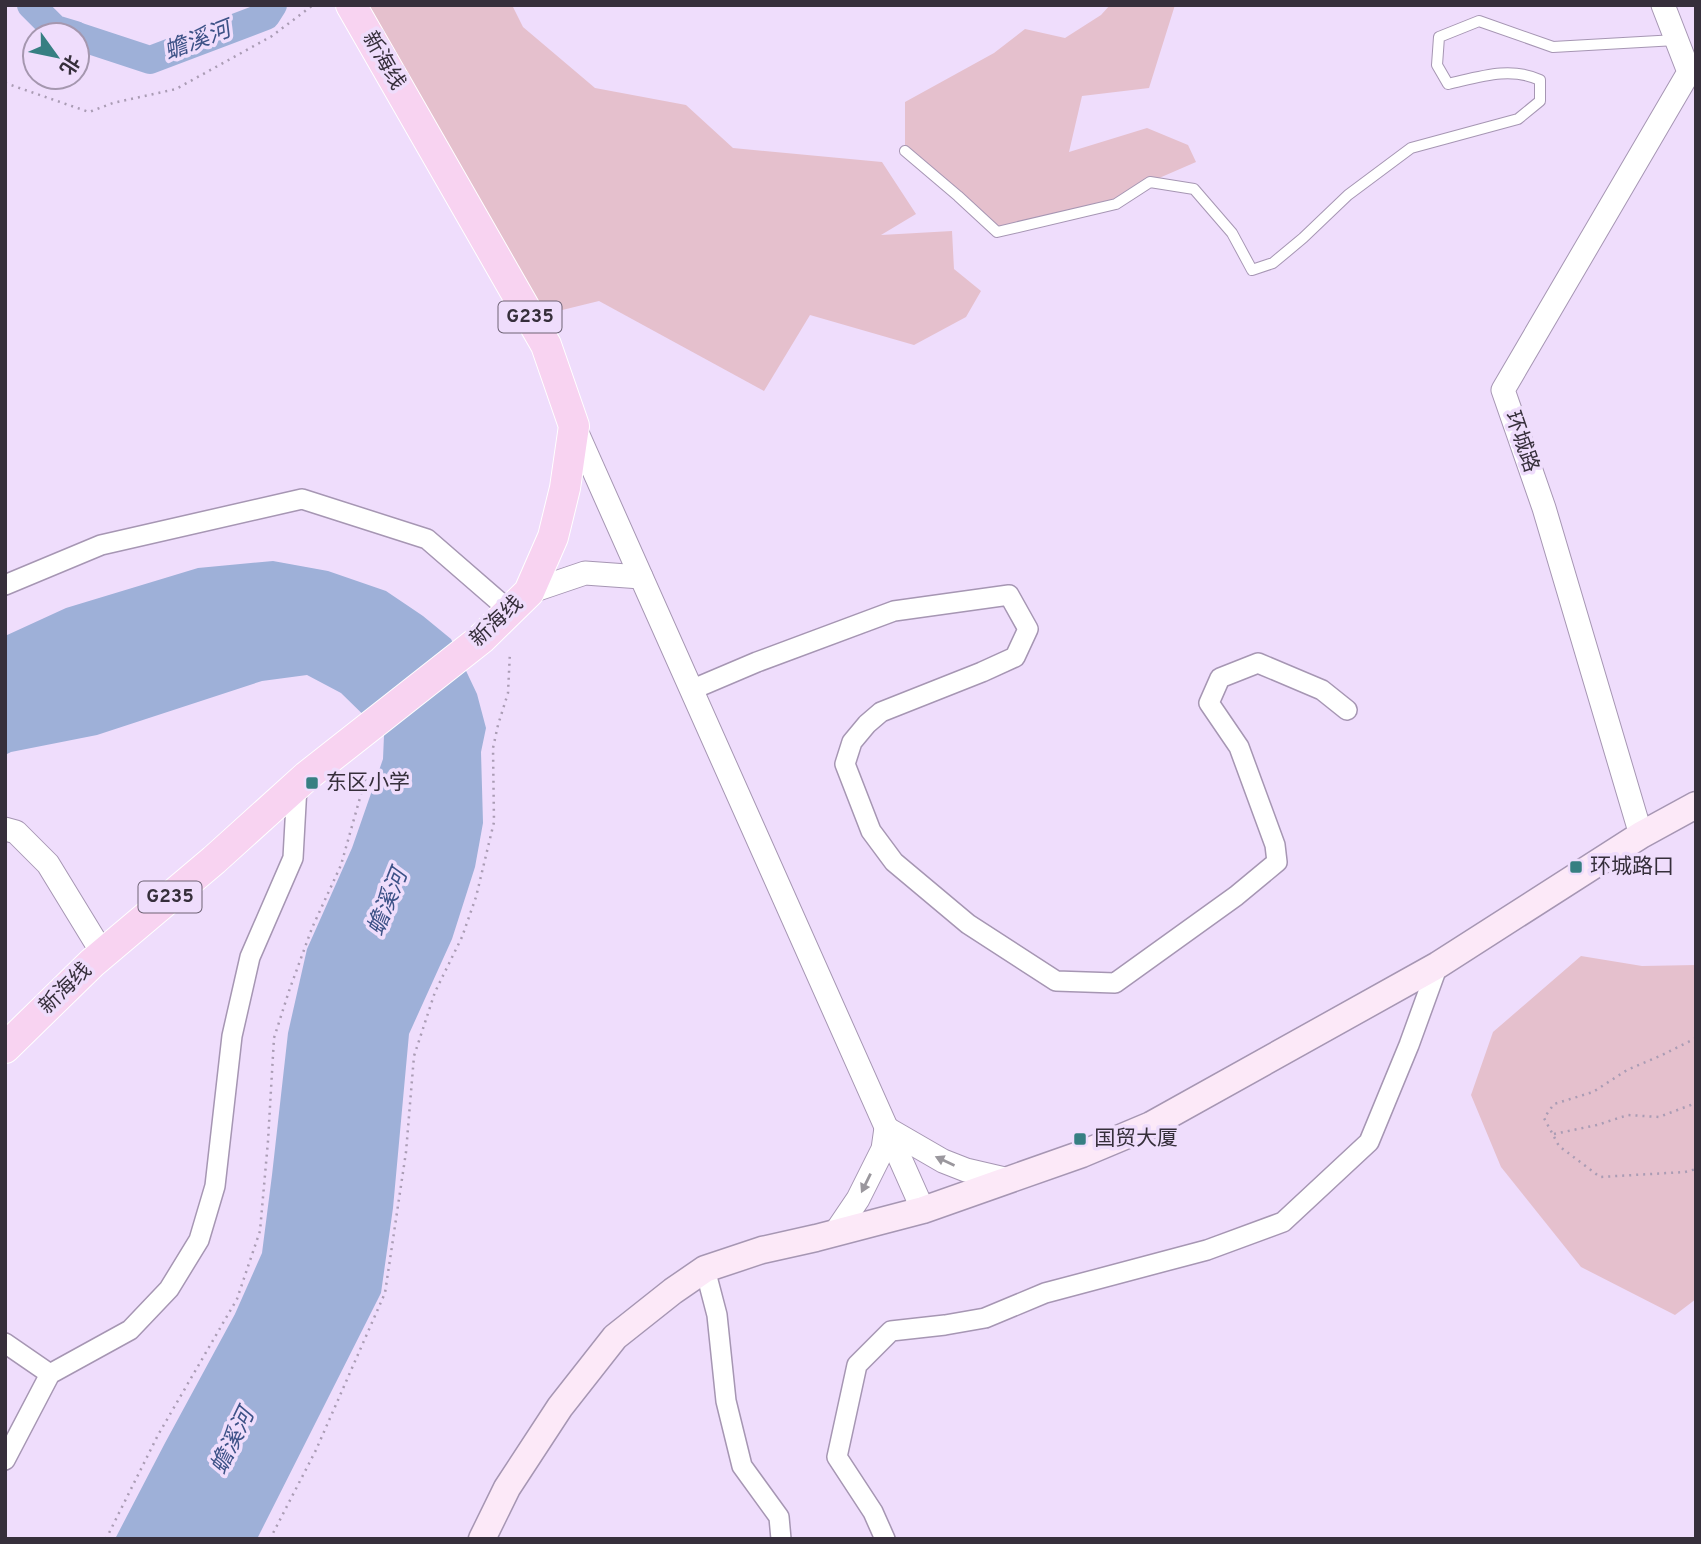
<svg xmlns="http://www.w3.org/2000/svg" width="1701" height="1544" font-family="Overpass,'Noto Sans SC',sans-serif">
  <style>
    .green { fill: #e5c0cd }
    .water { fill: #9eb0d8 }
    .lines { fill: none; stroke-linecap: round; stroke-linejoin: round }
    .river { stroke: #9eb0d8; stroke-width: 28 }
    .service-casing { stroke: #a696b3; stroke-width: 12 }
    .minor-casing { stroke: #a696b3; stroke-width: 22 }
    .tertiary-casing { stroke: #a696b3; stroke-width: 25 }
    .secondary-casing { stroke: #a696b3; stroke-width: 29 }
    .primary-casing { stroke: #fff; stroke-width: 32 }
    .path { stroke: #aa9cb4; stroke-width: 2.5; stroke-dasharray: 2 5; stroke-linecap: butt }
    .service { stroke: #fff; stroke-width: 10 }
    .minor { stroke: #fff; stroke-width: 19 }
    .tertiary { stroke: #fff; stroke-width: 23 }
    .secondary { stroke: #fce9f8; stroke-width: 26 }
    .primary { stroke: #f8d3f1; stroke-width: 30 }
    .oneway { fill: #9a979d }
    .poi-dot { fill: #367f82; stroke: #efddfc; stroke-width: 2.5 }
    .labels { text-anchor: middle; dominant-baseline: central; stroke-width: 7; stroke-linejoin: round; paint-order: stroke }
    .shield { fill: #efddfc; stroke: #6e6375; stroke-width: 2 }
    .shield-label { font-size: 19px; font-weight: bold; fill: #362f3b }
    .street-label { font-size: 21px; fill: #362f3b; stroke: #efddfc }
    .poi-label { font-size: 21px; fill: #362f3b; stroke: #efddfc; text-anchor: start }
    .water-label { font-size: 23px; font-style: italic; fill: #3d5287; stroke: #efddfc }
  </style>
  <rect width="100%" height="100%" fill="#efddfc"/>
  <g class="green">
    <path d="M 351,5 L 512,5 L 523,27 L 595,88 L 686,105 L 733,148 L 882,162 L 916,214 L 881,235 L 952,231 L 954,269 L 981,291 L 966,317 L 914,345 L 810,315 L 764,391 L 599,301 L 554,312 L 525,309 Z"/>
    <path d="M 1110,5 L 1175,5 L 1149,88 L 1082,96 L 1069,152 L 1147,128 L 1188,145 L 1196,162 L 1150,182 L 1116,204 L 997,232 L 905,151 L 905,102 L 994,53 L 1025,29 L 1065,38 L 1101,15 Z"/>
    <path d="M 1581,956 L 1642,966 L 1696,965 L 1696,1299 L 1675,1315 L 1581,1267 L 1501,1167 L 1471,1095 L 1493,1032 Z"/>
  </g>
  <path class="water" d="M 273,561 L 328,571 L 386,591 L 423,616 L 451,639 L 477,694 L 486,728 L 481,752 L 483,823 L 475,867 L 452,939 L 409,1034 L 393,1208 L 381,1293 L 257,1539 L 115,1539 L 165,1443 L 235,1314 L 262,1253 L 272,1175 L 288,1033 L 307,949 L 352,848 L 383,759 L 384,735 L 341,693 L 307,675 L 262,681 L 97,735 L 11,752 L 5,755 L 5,636 L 66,608 L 198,568 Z"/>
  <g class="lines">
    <g class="river">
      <path d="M 31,5 L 55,29 L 75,35"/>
      <path d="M 77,36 L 150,60 L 266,16 L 273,5"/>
    </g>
    <defs>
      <path id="service" d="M 905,151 L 958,196 L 997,232 L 1116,204 L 1150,182 L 1194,189 L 1232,233 L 1252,270 L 1273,263 L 1303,238 L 1348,195 L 1411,148 L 1518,119 L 1540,101 L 1540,80 C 1510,66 1479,77 1448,84 L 1437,65 L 1439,37 L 1479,21 L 1553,47 L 1676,40"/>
      <g id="minor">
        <path d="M 5,585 L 101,545 L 302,499 L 427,539 L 510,611"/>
        <path d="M 691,690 L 757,662 L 894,611 L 1009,595 L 1028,629 L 1015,657 L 982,672 L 881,712 L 867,724 L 852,742 L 845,764 L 871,831 L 894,862 L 968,924 L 1056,981 L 1115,983 L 1236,896 L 1277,862 L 1275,845 L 1239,747 L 1209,703 L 1220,678 L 1258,663 L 1322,690 L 1347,710"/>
        <path d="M 705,1269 L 717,1315 L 726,1401 L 742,1466 L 779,1517 L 781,1539"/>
        <path d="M 5,1343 L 50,1374"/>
        <path d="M 5,1460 L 50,1374 L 130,1330 L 169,1289 L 199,1240 L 215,1186 L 232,1036 L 250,957 L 293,858 L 297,786"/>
        <path d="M 885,1539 L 873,1512 L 837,1457 L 857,1365 L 891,1331 L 945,1325 L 985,1318 L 1045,1293 L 1207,1250 L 1283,1222 L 1369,1142 L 1409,1045 L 1438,965"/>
      </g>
      <g id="tertiary">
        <path d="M 574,426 L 923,1210"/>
        <path d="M 529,592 L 585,573 L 641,577"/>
        <path d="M 5,829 L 16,832 L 48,864 L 103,954"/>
        <path d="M 1641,835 L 1544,508 L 1503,390 L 1689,72 L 1663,5"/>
        <path d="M 835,1233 L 858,1199 L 883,1149 L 886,1128 L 943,1161 L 966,1170 L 1009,1180"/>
      </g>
      <path id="secondary" d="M 482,1539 L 507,1488 L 560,1407 L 615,1337 L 673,1291 L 705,1269 L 762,1250 L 816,1238 L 923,1210 L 1082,1154 L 1151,1125 L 1438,965 L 1641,835 L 1696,805"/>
      <path id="primary" d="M 5,1048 L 92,963 L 214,860 L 307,776 L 481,639 L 529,592 L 553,537 L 565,488 L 574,426 L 546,345 L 351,5"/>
    </defs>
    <use href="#service" class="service-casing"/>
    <use href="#minor" class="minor-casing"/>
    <use href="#tertiary" class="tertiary-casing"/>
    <use href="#secondary" class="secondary-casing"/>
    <use href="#primary" class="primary-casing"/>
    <g class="path">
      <path d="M 5,83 L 89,112 L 113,103 L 176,89 L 272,36 L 313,5"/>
      <path d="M 1696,1038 L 1662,1055 L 1627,1070 L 1593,1092 L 1554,1104 L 1544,1118 L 1559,1146 L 1600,1177 L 1685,1172 L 1696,1169"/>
      <path d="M 1554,1134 L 1597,1125 L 1628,1115 L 1659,1117 L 1696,1103"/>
      <path d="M 106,1539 L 158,1435 L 237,1299 L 260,1231 L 268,1141 L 274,1038 L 289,991 L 312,928 L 341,865 L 367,773"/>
      <path d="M 270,1539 L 316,1450 L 385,1293 L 406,1152 L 414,1056 L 435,992 L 462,937 L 476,897 L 494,822 L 493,748 L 498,725 L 508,693 L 510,652"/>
    </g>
    <use href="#service" class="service"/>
    <use href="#minor" class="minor"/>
    <use href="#tertiary" class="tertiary"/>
    <use href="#secondary" class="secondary"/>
    <use href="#primary" class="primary"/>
  </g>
  <defs><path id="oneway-solid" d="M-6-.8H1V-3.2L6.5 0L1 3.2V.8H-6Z" transform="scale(1.75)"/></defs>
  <g class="oneway">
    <use href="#oneway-solid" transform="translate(945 1161) rotate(-155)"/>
    <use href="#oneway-solid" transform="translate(866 1183) rotate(116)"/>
  </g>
  <g class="poi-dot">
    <rect x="305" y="776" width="14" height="14" rx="3.5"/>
    <rect x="1569" y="860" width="14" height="14" rx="3.5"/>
    <rect x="1073" y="1132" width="14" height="14" rx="3.5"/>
  </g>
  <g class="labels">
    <g class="shield">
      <rect x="498.5" y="301.5" width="63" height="31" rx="5"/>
      <rect x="138.5" y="881.5" width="63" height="31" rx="5"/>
    </g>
    <g class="shield-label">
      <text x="530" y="317">G235</text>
      <text x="170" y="897">G235</text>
    </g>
    <g class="street-label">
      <text transform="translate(383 61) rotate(60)">新海线</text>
      <text transform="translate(1521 442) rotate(71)">环城路</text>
      <text transform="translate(497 622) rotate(-43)">新海线</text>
      <text transform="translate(66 989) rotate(-44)">新海线</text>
    </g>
    <g class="poi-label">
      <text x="326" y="783">东区小学</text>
      <text x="1590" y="867">环城路口</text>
      <text x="1094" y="1139">国贸大厦</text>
    </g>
    <g class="water-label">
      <text transform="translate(198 42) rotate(-21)">蟾溪河</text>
      <text transform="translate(389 903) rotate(-68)">蟾溪河</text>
      <text transform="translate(234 1442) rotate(-64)">蟾溪河</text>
    </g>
  </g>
  <rect width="1701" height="1544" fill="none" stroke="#362f3b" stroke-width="14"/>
  <g transform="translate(56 56) rotate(123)"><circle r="33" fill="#efddfc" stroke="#a597af" stroke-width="2"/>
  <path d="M0-5L12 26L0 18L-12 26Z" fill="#367f82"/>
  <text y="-10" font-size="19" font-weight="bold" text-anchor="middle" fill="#362f3b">北</text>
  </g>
</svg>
